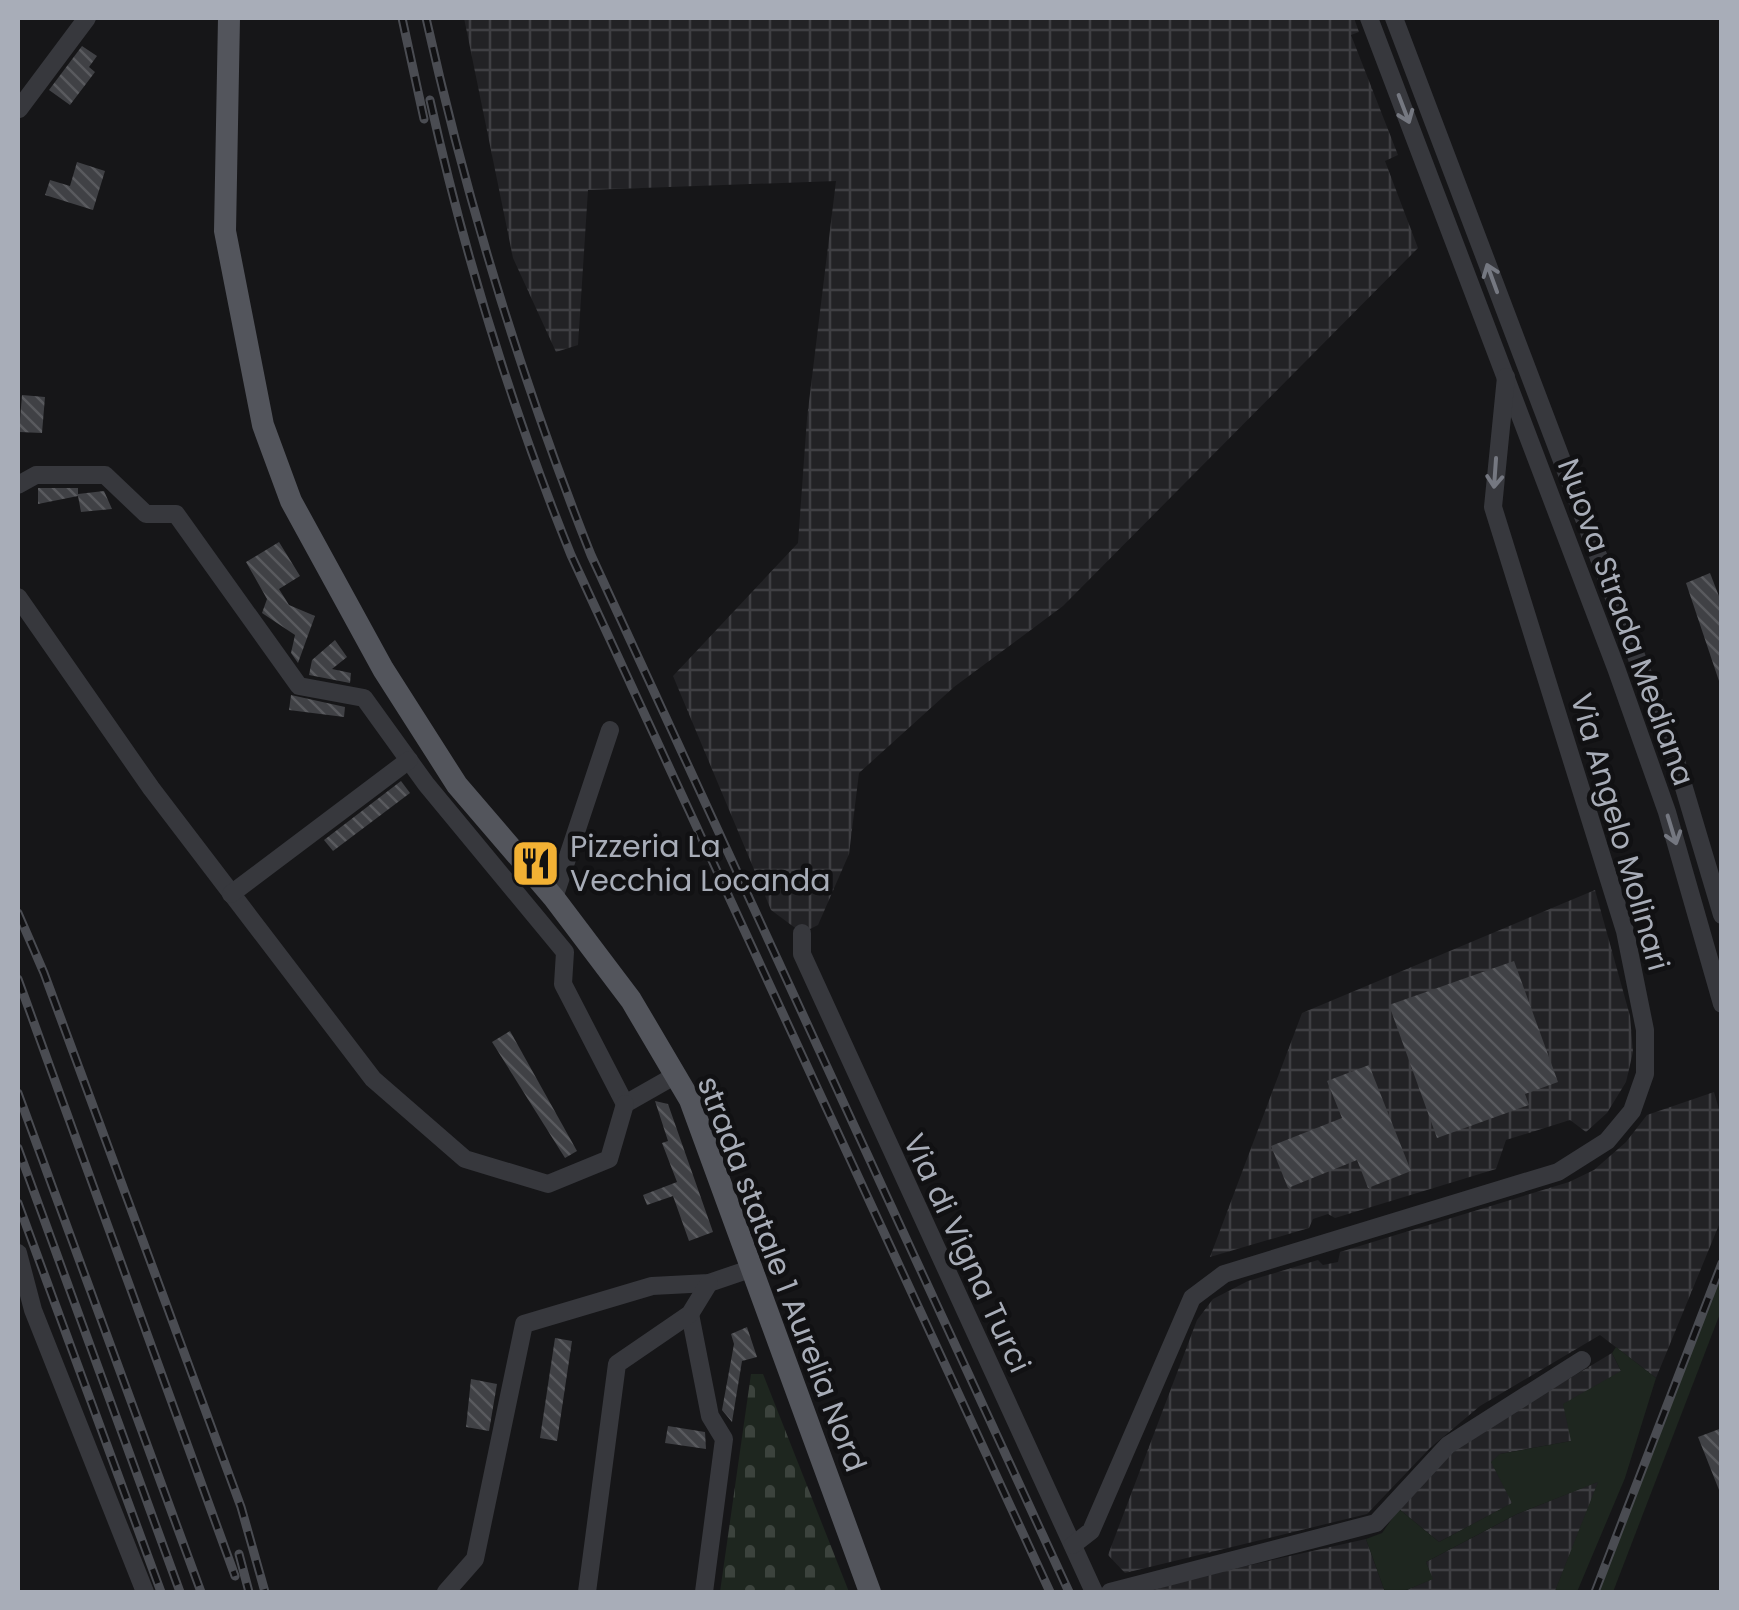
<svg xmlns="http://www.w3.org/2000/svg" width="1739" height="1610" font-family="Poppins,sans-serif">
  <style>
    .industrial { fill: url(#industrial-grid) }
    .grass { fill: #1e261f }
    .cemetery { fill: url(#cemetery-stones) }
    .building { fill: url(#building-back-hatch) }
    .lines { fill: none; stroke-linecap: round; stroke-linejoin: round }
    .minor { stroke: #37383d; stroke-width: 18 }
    .major { stroke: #53555c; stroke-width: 22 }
    .rail-casing { stroke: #4a4c52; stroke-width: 9 }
    .rail { stroke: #111113; stroke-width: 5; stroke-dasharray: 15; stroke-linecap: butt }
    .oneway { stroke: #757881 }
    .labels { text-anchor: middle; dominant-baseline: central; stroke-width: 9; stroke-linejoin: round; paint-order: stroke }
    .street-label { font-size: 30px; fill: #a8adb8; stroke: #111113 }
    .poi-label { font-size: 30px; fill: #a8adb8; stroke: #111113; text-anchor: start }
  </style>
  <defs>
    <pattern id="industrial-grid" width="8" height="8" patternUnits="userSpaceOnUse" patternTransform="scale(2.5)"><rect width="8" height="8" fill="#222225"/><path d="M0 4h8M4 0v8" fill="none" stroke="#3f3f43"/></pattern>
    <pattern id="cemetery-stones" width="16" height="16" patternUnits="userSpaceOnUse" patternTransform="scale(2.5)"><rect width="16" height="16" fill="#1e261f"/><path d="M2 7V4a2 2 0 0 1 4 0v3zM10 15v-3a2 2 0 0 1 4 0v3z" fill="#3c433d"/></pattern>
    <pattern id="building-back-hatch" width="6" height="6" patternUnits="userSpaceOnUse" patternTransform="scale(2.5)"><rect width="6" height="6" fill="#404145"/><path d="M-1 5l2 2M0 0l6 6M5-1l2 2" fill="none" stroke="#595a5e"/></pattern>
  </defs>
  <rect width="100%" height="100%" fill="#161618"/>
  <g class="industrial">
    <path d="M 464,18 L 1354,18 L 1359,32 L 1351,35 L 1398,155 L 1385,161 L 1418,248 L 1063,606 L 954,687 L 859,773 L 849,854 L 818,925 L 802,933 L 771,910 L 673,676 L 798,543 L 807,418 L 836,181 L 588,190 L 578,345 L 556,352 L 513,258 Z"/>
    <path d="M 1595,890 L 1630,1016 L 1633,1052 L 1626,1082 L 1607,1113 L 1586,1132 L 1570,1120 L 1506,1140 L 1496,1169 L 1335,1218 L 1328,1214 L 1313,1219 L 1309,1228 L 1210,1257 L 1302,1013 Z"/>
    <path d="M 1714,1092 L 1721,1116 L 1721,1220 L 1656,1378 L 1600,1335 L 1480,1406 L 1430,1448 L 1367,1514 L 1125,1573 L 1108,1555 L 1197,1320 L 1213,1299 L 1248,1281 L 1318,1260 L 1323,1265 L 1338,1262 L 1340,1252 L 1569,1182 L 1594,1170 L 1626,1142 L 1647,1115 Z"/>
    <path d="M 1612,1353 L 1621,1371 L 1571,1441 L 1500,1454 L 1513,1503 L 1439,1542 L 1399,1509 L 1447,1452 Z"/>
    <path d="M 1599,1481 L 1555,1592 L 1402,1592 L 1432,1579 L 1426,1562 L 1517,1514 Z"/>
    <path d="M 1366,1539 L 1385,1592 L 1146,1592 L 1206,1575 Z"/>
  </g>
  <g class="grass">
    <path d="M 1721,1271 L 1721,1311 L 1613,1592 L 1599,1592 Z"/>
    <path d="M 1616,1347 L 1656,1378 L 1625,1478 L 1577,1592 L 1521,1590 L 1555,1591 L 1598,1482 L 1517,1514 L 1426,1562 L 1433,1579 L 1402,1592 L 1385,1592 L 1366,1539 L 1382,1533 L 1399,1509 L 1439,1542 L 1512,1503 L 1491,1462 L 1500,1454 L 1571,1441 L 1563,1404 L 1621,1371 L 1612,1353 Z"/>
  </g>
  <path class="cemetery" d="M 751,1374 L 763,1374 L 849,1592 L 720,1592 Z"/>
  <g class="building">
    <path d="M 82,46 L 97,56 L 89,67 L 95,72 L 70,105 L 49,90 Z"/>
    <path d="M 77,162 L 105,171 L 93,210 L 45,195 L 50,180 L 70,186 Z"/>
    <path d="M 22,395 L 45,397 L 42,433 L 19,432 Z"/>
    <path d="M 78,488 L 78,494 L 104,491 L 112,509 L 81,512 L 78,496 L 38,504 L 38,488 Z"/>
    <path d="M 279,542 L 300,576 L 279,589 L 289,605 L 315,616 L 298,663 L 291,653 L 295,635 L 262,613 L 267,599 L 246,562 Z"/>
    <path d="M 1710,573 L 1722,604 L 1719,681 L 1686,583 Z"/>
    <path d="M 335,640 L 347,657 L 332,669 L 351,673 L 350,683 L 309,675 L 312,660 Z"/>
    <path d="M 291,695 L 345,707 L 344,717 L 289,710 Z"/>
    <path d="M 401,781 L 410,793 L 333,851 L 324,840 Z"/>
    <path d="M 1514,961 L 1558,1082 L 1525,1094 L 1529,1105 L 1437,1138 L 1389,1005 Z"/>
    <path d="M 510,1031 L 577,1151 L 565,1158 L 492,1042 Z"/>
    <path d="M 1369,1065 L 1411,1171 L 1368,1188 L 1357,1160 L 1288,1188 L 1271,1146 L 1342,1118 L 1327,1081 Z"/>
    <path d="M 655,1101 L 668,1104 L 713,1232 L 689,1241 L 673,1196 L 647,1205 L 643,1195 L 677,1182 L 662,1143 L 668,1141 Z"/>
    <path d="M 747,1327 L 757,1357 L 742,1361 L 732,1422 L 722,1410 L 734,1344 L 731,1334 Z"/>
    <path d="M 555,1338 L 572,1341 L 557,1441 L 540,1438 Z"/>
    <path d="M 471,1379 L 497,1384 L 489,1431 L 466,1427 Z"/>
    <path d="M 668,1426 L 705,1432 L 706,1449 L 665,1443 Z"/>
    <path d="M 1722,1428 L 1722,1495 L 1721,1495 L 1698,1437 Z"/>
  </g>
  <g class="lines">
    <g class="minor">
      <path d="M 1369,18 L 1616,668 L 1667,812 L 1722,1004"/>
      <path d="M 1394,18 L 1676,761 L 1722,915"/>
      <path d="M 19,109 L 87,18"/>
      <path d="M 18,485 L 36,475 L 105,475 L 146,514 L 176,514 L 299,686 L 364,698 L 426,784 L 565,952 L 563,984 L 625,1104 L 676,1075"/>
      <path d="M 18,597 L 151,788 L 373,1079 L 465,1159 L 548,1184 L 609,1159 L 625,1104"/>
      <path d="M 231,894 L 409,760"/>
      <path d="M 554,898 L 610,730"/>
      <path d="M 802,933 L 802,954 L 1094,1592"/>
      <path d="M 18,1253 L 33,1310 L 145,1592"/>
      <path d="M 690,1314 L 710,1416 L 724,1439 L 704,1592"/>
      <path d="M 1073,1545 L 1091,1531 L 1192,1298 L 1224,1274 L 1558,1172 L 1607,1141 L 1632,1111 L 1645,1074 L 1645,1030 L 1625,931 L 1493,507 L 1506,377"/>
      <path d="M 446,1592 L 475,1559 L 524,1324 L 652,1286 L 709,1283 L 753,1268"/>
      <path d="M 587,1592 L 617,1364 L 690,1314 L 709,1283"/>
      <path d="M 1110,1592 L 1376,1523 L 1448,1445 L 1582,1360"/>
    </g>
    <path class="major" d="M 229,18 L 225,231 L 263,425 L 291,501 L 383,669 L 457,785 L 554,898 L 631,1000 L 690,1100 L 870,1592"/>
    <defs>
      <g id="rail">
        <path d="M 402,18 L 424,119"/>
        <path d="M 426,18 C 467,202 521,379 591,555 L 1069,1592"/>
        <path d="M 430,100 C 465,257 511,407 571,555 L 1050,1592"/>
        <path d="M 18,913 L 44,973 L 241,1507 L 265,1592"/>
        <path d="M 18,979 L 235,1576"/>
        <path d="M 18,1093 L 201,1592"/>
        <path d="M 18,1148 L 180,1592"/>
        <path d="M 18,1203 L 161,1592"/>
        <path d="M 239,1554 L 249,1592"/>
        <path d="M 1595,1592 L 1722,1263"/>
      </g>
    </defs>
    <use href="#rail" class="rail-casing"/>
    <use href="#rail" class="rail"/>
  </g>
  <defs><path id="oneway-shaft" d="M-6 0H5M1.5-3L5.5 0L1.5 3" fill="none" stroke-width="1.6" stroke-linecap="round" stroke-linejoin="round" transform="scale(2.5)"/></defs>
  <g class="oneway">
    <use href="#oneway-shaft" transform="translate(1404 109) rotate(69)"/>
    <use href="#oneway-shaft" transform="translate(1492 278) rotate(-110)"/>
    <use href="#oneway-shaft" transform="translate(1495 473) rotate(94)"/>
    <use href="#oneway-shaft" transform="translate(1672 830) rotate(73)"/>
  </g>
  <defs>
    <symbol id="restaurant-square" viewBox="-11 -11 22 22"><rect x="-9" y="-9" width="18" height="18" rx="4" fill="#f2b134" stroke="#111113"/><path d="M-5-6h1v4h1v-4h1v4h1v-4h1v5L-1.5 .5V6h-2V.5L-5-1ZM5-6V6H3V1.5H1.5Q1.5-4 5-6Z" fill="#111"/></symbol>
  </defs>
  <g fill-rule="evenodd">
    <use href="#restaurant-square" x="508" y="836" width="55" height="55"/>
  </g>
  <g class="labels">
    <g class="street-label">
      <text transform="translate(1626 622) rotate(70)">Nuova Strada Mediana</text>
      <text transform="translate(1620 832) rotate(74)">Via Angelo Molinari</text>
      <text transform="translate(967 1253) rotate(65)">Via di Vigna Turci</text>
      <text transform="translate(782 1274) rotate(69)">strada statale 1 Aurelia Nord</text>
    </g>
    <g class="poi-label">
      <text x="570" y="846">Pizzeria La<tspan x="570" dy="34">Vecchia Locanda</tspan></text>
    </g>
  </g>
  <rect width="1739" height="1610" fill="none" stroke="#a8adb8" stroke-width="40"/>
</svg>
